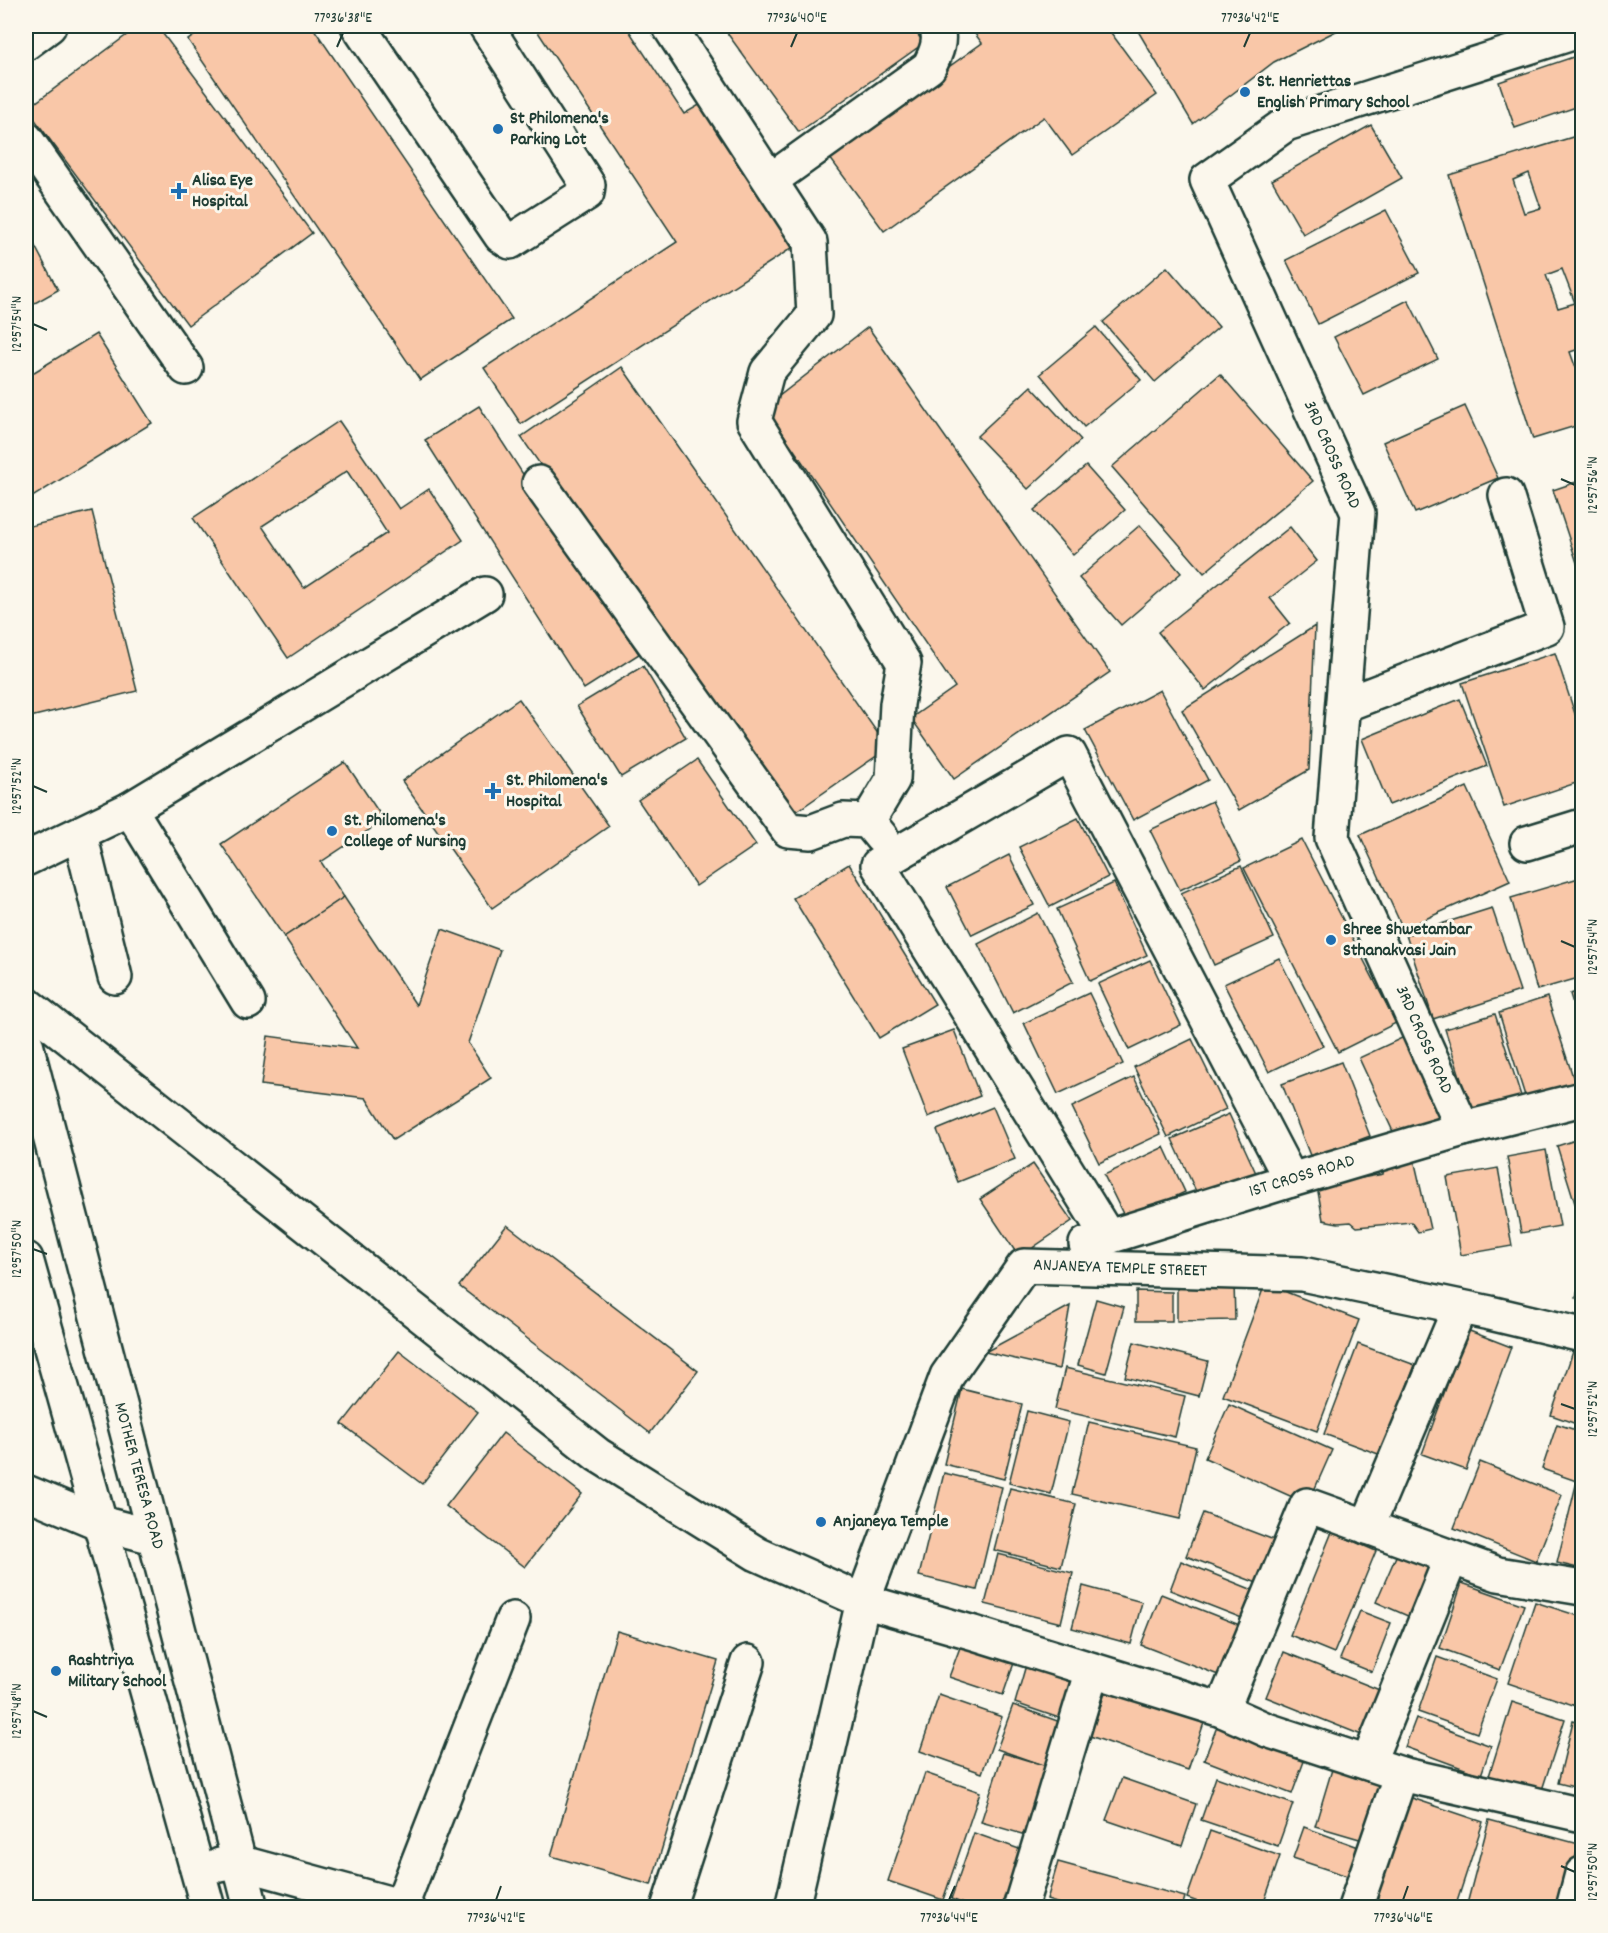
<svg xmlns="http://www.w3.org/2000/svg" width="1608" height="1933" font-family="Dekko,sans-serif">
  <style>
    .building { fill: #f9c7a8; stroke: #1f3d34; stroke-width: 1.5; fill-rule: evenodd }
    .lines { fill: none; stroke-linecap: round; stroke-linejoin: round }
    .minor-casing { stroke: #1f3d34; stroke-width: 38 }
    .minor { stroke: #fbf7ec; stroke-width: 33 }
    .ticks { fill: none; stroke: #1f3d34; stroke-width: 2 }
    .poi-dot { fill: #1f6fb2; stroke: #fbf7ec; stroke-width: 2 }
    .labels { text-anchor: middle; dominant-baseline: central; stroke-width: 6; stroke-linejoin: round; paint-order: stroke }
    .poi-label { font-size: 18px; font-weight: bold; fill: #1f3d34; stroke: #fbf7ec; text-anchor: start }
    .street-label { font-size: 18px; fill: #1f3d34; stroke: #fbf7ec }
    .neatline { fill: none; stroke: #1f3d34; stroke-width: 2 }
    .ticks-label { font-size: 15px; text-anchor: middle; fill: #1f3d34 }
  </style>
  <rect width="100%" height="100%" fill="#fbf7ec"/>
  <filter id="ink" filterUnits="userSpaceOnUse"><feTurbulence type="fractalNoise" baseFrequency=".0167" numOctaves="2"/><feDisplacementMap in="SourceGraphic" scale="12" xChannelSelector="R" yChannelSelector="G"/><feConvolveMatrix kernelMatrix="1 2 1 2 8 2 1 2 1" color-interpolation-filters="sRGB"/></filter>
  <g filter="url(#ink)">
    <g class="building">
      <path d="M 139,26 L 157,26 L 312,233 L 188,325 L 27,109 Z"/>
      <path d="M 209,26 L 312,26 L 512,319 L 420,380 L 188,40 Z"/>
      <path d="M 534,26 L 626,26 L 684,114 L 701,104 L 795,246 L 521,424 L 484,368 L 677,242 Z"/>
      <path d="M 722,26 L 911,26 L 924,43 L 799,132 Z"/>
      <path d="M 969,26 L 1106,26 L 1157,95 L 1072,155 L 1044,117 L 884,231 L 827,154 L 982,43 Z"/>
      <path d="M 1135,26 L 1346,26 L 1274,62 L 1193,124 Z"/>
      <path d="M 1582,54 L 1582,105 L 1515,128 L 1499,82 Z"/>
      <path d="M 1371,125 L 1402,178 L 1303,234 L 1272,180 Z"/>
      <path d="M 1576,136 L 1582,156 L 1582,348 L 1570,352 L 1582,385 L 1582,424 L 1533,439 L 1449,175 ZM 1529,173 L 1541,208 L 1524,213 L 1513,180 ZM 1562,269 L 1575,303 L 1558,308 L 1546,275 Z"/>
      <path d="M 1386,210 L 1419,273 L 1318,324 L 1286,260 Z"/>
      <path d="M 26,229 L 58,290 L 26,308 Z"/>
      <path d="M 1167,267 L 1219,327 L 1155,382 L 1103,322 Z"/>
      <path d="M 1408,300 L 1438,359 L 1364,395 L 1334,337 Z"/>
      <path d="M 868,327 L 1110,672 L 954,779 L 911,718 L 955,687 L 765,407 Z"/>
      <path d="M 1096,327 L 1141,380 L 1084,427 L 1040,374 Z"/>
      <path d="M 96,334 L 152,423 L 26,501 L 26,377 Z"/>
      <path d="M 622,367 L 888,748 L 787,818 L 521,437 Z"/>
      <path d="M 1220,374 L 1313,481 L 1204,573 L 1112,467 Z"/>
      <path d="M 1031,386 L 1081,440 L 1028,489 L 977,436 Z"/>
      <path d="M 479,406 L 639,654 L 584,689 L 425,440 Z"/>
      <path d="M 1465,406 L 1498,478 L 1415,513 L 1383,442 Z"/>
      <path d="M 339,421 L 399,509 L 429,489 L 463,540 L 288,658 L 193,518 ZM 347,471 L 387,533 L 304,588 L 262,526 Z"/>
      <path d="M 1086,466 L 1125,510 L 1073,555 L 1034,510 Z"/>
      <path d="M 1582,480 L 1582,578 L 1553,490 Z"/>
      <path d="M 92,511 L 137,691 L 26,718 L 26,527 Z"/>
      <path d="M 1140,525 L 1181,573 L 1121,625 L 1079,578 Z"/>
      <path d="M 1290,527 L 1317,561 L 1270,598 L 1290,623 L 1205,690 L 1158,632 Z"/>
      <path d="M 1315,626 L 1309,770 L 1239,810 L 1182,710 Z"/>
      <path d="M 1555,653 L 1582,735 L 1582,781 L 1504,807 L 1462,683 Z"/>
      <path d="M 643,666 L 686,738 L 621,777 L 577,706 Z"/>
      <path d="M 1160,690 L 1208,780 L 1133,820 L 1085,730 Z"/>
      <path d="M 519,699 L 609,826 L 492,908 L 402,781 Z"/>
      <path d="M 1460,699 L 1487,766 L 1389,805 L 1362,739 Z"/>
      <path d="M 697,760 L 756,845 L 696,886 L 638,800 Z"/>
      <path d="M 345,762 L 384,820 L 321,862 L 344,897 L 284,937 L 221,844 Z"/>
      <path d="M 1467,787 L 1510,881 L 1403,929 L 1360,835 Z"/>
      <path d="M 1212,801 L 1241,861 L 1180,890 L 1150,830 Z"/>
      <path d="M 1078,818 L 1108,877 L 1050,907 L 1019,847 Z"/>
      <path d="M 1302,840 L 1396,1023 L 1338,1052 L 1244,868 Z"/>
      <path d="M 1009,855 L 1034,905 L 972,935 L 947,887 Z"/>
      <path d="M 849,864 L 935,1004 L 879,1038 L 793,898 Z"/>
      <path d="M 1241,866 L 1274,938 L 1214,965 L 1181,893 Z"/>
      <path d="M 1582,877 L 1582,977 L 1537,990 L 1511,898 Z"/>
      <path d="M 1114,883 L 1147,955 L 1090,981 L 1057,909 Z"/>
      <path d="M 344,897 L 416,1005 L 442,929 L 500,950 L 468,1043 L 491,1078 L 393,1140 L 366,1098 L 261,1085 L 268,1036 L 357,1048 L 284,937 Z"/>
      <path d="M 1492,908 L 1520,991 L 1433,1019 L 1406,935 Z"/>
      <path d="M 1038,913 L 1073,982 L 1013,1013 L 978,944 Z"/>
      <path d="M 1279,958 L 1323,1046 L 1269,1072 L 1224,984 Z"/>
      <path d="M 1150,960 L 1181,1025 L 1129,1050 L 1098,984 Z"/>
      <path d="M 1582,990 L 1582,1033 L 1570,994 Z"/>
      <path d="M 1089,993 L 1123,1064 L 1058,1094 L 1024,1023 Z"/>
      <path d="M 1547,997 L 1575,1083 L 1526,1099 L 1499,1013 Z"/>
      <path d="M 1495,1014 L 1522,1099 L 1472,1114 L 1445,1029 Z"/>
      <path d="M 954,1030 L 980,1096 L 928,1117 L 902,1049 Z"/>
      <path d="M 1404,1037 L 1441,1117 L 1396,1138 L 1359,1058 Z"/>
      <path d="M 1192,1039 L 1226,1109 L 1168,1137 L 1134,1067 Z"/>
      <path d="M 1341,1062 L 1370,1136 L 1311,1158 L 1282,1084 Z"/>
      <path d="M 1134,1077 L 1161,1134 L 1099,1163 L 1072,1107 Z"/>
      <path d="M 993,1107 L 1015,1159 L 958,1182 L 937,1130 Z"/>
      <path d="M 1229,1114 L 1256,1173 L 1199,1198 L 1172,1139 Z"/>
      <path d="M 1582,1138 L 1582,1211 L 1578,1213 L 1557,1146 Z"/>
      <path d="M 1164,1147 L 1185,1192 L 1126,1220 L 1104,1175 Z"/>
      <path d="M 1546,1150 L 1560,1226 L 1521,1233 L 1507,1157 Z"/>
      <path d="M 1414,1159 L 1430,1229 L 1418,1232 L 1411,1222 L 1357,1227 L 1351,1222 L 1338,1223 L 1323,1220 L 1317,1186 L 1383,1174 L 1384,1166 Z"/>
      <path d="M 1033,1164 L 1072,1221 L 1019,1257 L 980,1199 Z"/>
      <path d="M 1498,1168 L 1512,1246 L 1461,1255 L 1447,1177 Z"/>
      <path d="M 507,1225 L 698,1371 L 650,1433 L 459,1286 Z"/>
      <path d="M 1582,1269 L 1582,1300 L 1576,1298 Z"/>
      <path d="M 1177,1283 L 1234,1283 L 1235,1320 L 1177,1321 Z"/>
      <path d="M 1265,1284 L 1359,1320 L 1317,1431 L 1223,1396 Z"/>
      <path d="M 1136,1291 L 1172,1292 L 1172,1321 L 1136,1321 Z"/>
      <path d="M 1096,1299 L 1124,1307 L 1106,1373 L 1078,1365 Z"/>
      <path d="M 1070,1306 L 1059,1369 L 985,1352 Z"/>
      <path d="M 1467,1330 L 1511,1347 L 1466,1470 L 1422,1454 Z"/>
      <path d="M 1577,1340 L 1582,1342 L 1582,1426 L 1551,1415 Z"/>
      <path d="M 1134,1342 L 1208,1361 L 1199,1396 L 1125,1377 Z"/>
      <path d="M 1358,1344 L 1415,1365 L 1381,1455 L 1324,1434 Z"/>
      <path d="M 399,1351 L 478,1412 L 422,1484 L 342,1424 Z"/>
      <path d="M 1065,1368 L 1185,1396 L 1175,1437 L 1055,1409 Z"/>
      <path d="M 962,1389 L 1022,1404 L 1004,1479 L 944,1464 Z"/>
      <path d="M 1229,1404 L 1332,1450 L 1308,1504 L 1205,1458 Z"/>
      <path d="M 1027,1411 L 1069,1422 L 1051,1494 L 1009,1483 Z"/>
      <path d="M 1089,1422 L 1196,1447 L 1180,1519 L 1072,1494 Z"/>
      <path d="M 1557,1424 L 1582,1432 L 1582,1483 L 1542,1469 Z"/>
      <path d="M 503,1433 L 582,1494 L 525,1567 L 446,1506 Z"/>
      <path d="M 1480,1462 L 1562,1495 L 1536,1561 L 1454,1528 Z"/>
      <path d="M 944,1473 L 1002,1487 L 977,1590 L 919,1576 Z"/>
      <path d="M 1576,1485 L 1582,1487 L 1582,1569 L 1557,1563 Z"/>
      <path d="M 1010,1488 L 1076,1504 L 1061,1567 L 994,1550 Z"/>
      <path d="M 1203,1513 L 1282,1543 L 1265,1586 L 1186,1556 Z"/>
      <path d="M 1332,1532 L 1376,1551 L 1334,1653 L 1290,1635 Z"/>
      <path d="M 998,1554 L 1073,1573 L 1061,1623 L 985,1604 Z"/>
      <path d="M 1397,1554 L 1431,1568 L 1410,1617 L 1376,1602 Z"/>
      <path d="M 1181,1561 L 1258,1592 L 1247,1620 L 1170,1590 Z"/>
      <path d="M 1462,1583 L 1524,1605 L 1500,1670 L 1440,1648 Z"/>
      <path d="M 1083,1586 L 1142,1602 L 1131,1644 L 1072,1628 Z"/>
      <path d="M 1161,1594 L 1247,1628 L 1226,1678 L 1141,1645 Z"/>
      <path d="M 1535,1602 L 1582,1617 L 1582,1708 L 1508,1683 Z"/>
      <path d="M 1360,1611 L 1391,1623 L 1372,1672 L 1340,1659 Z"/>
      <path d="M 617,1631 L 718,1661 L 651,1885 L 551,1856 Z"/>
      <path d="M 962,1642 L 1015,1660 L 1003,1695 L 949,1677 Z"/>
      <path d="M 1284,1652 L 1382,1691 L 1364,1736 L 1266,1697 Z"/>
      <path d="M 1437,1657 L 1497,1679 L 1477,1733 L 1418,1712 Z"/>
      <path d="M 1026,1665 L 1074,1679 L 1062,1719 L 1015,1703 Z"/>
      <path d="M 1109,1682 L 1206,1717 L 1188,1770 L 1090,1736 Z"/>
      <path d="M 939,1695 L 1002,1717 L 982,1773 L 920,1751 Z"/>
      <path d="M 1512,1702 L 1565,1719 L 1541,1793 L 1489,1776 Z"/>
      <path d="M 1013,1705 L 1063,1723 L 1048,1767 L 997,1749 Z"/>
      <path d="M 1416,1718 L 1491,1746 L 1481,1775 L 1405,1747 Z"/>
      <path d="M 1220,1719 L 1307,1753 L 1292,1794 L 1204,1760 Z"/>
      <path d="M 1573,1721 L 1582,1723 L 1582,1789 L 1558,1783 Z"/>
      <path d="M 1003,1753 L 1050,1767 L 1029,1836 L 981,1822 Z"/>
      <path d="M 1333,1766 L 1382,1781 L 1363,1840 L 1315,1826 Z"/>
      <path d="M 925,1773 L 980,1792 L 943,1900 L 888,1881 Z"/>
      <path d="M 1216,1777 L 1293,1804 L 1278,1846 L 1201,1820 Z"/>
      <path d="M 1122,1778 L 1196,1804 L 1182,1846 L 1106,1820 Z"/>
      <path d="M 1406,1796 L 1483,1822 L 1455,1908 L 1369,1908 Z"/>
      <path d="M 1489,1820 L 1579,1844 L 1562,1908 L 1466,1908 Z"/>
      <path d="M 1304,1827 L 1364,1849 L 1353,1878 L 1293,1858 Z"/>
      <path d="M 1210,1831 L 1280,1856 L 1262,1908 L 1214,1908 L 1187,1898 Z"/>
      <path d="M 974,1833 L 1022,1850 L 1003,1908 L 975,1908 L 951,1899 Z"/>
      <path d="M 1058,1862 L 1185,1897 L 1182,1908 L 1072,1908 L 1047,1900 Z"/>
      <path d="M 1274,1900 L 1295,1908 L 1271,1908 Z"/>
    </g>
    <g class="lines">
      <defs>
        <g id="minor">
          <path d="M 358,26 L 501,236 L 510,242 L 587,193 L 588,185 L 486,26"/>
          <path d="M 669,26 L 810,242 L 814,315 L 767,372 L 754,421 L 904,663 L 897,704 L 893,779 L 868,821"/>
          <path d="M 26,43 L 49,26"/>
          <path d="M 26,139 L 186,368"/>
          <path d="M 771,180 L 929,67 C 936,53 942,40 936,26"/>
          <path d="M 539,483 L 788,830 L 811,832 L 843,820 L 868,821 L 881,837"/>
          <path d="M 1344,705 L 1547,627 L 1506,495"/>
          <path d="M 130,809 L 485,594"/>
          <path d="M 80,834 L 115,977"/>
          <path d="M 1527,843 L 1582,826"/>
          <path d="M 26,859 L 130,809 L 248,1002"/>
          <path d="M 26,1004 L 598,1455 L 757,1554 L 863,1601 L 974,1633 L 1222,1710 L 1267,1730 L 1401,1774 L 1582,1815"/>
          <path d="M 26,1044 L 251,1908"/>
          <path d="M 1463,1129 L 1332,838 L 1358,513 L 1207,180 L 1286,124 L 1582,30"/>
          <path d="M 1108,1237 L 878,865 L 1069,754 L 1291,1180"/>
          <path d="M 1086,1244 L 1291,1180 L 1463,1129 L 1582,1099"/>
          <path d="M 26,1259 L 208,1908"/>
          <path d="M 26,1492 L 100,1523 L 154,1537"/>
          <path d="M 1367,1527 L 1460,1307"/>
          <path d="M 1222,1710 L 1307,1505 L 1498,1574 L 1582,1588"/>
          <path d="M 1368,1763 L 1451,1558"/>
          <path d="M 220,1865 L 238,1862 L 407,1908"/>
          <path d="M 401,1906 L 513,1619"/>
          <path d="M 668,1908 L 748,1662"/>
          <path d="M 792,1908 L 863,1601 L 947,1376 L 1024,1266 L 1302,1274 L 1490,1313 L 1582,1335"/>
          <path d="M 1020,1908 L 1092,1670"/>
          <path d="M 1355,1908 L 1401,1774"/>
          <path d="M 1573,1908 L 1582,1874"/>
        </g>
      </defs>
      <use href="#minor" class="minor-casing"/>
      <use href="#minor" class="minor"/>
    </g>
  </g>
  <path class="ticks" d="M 337,47 L 343,33M 791,47 L 797,33M 1244,47 L 1250,33M 33,324 L 47,330M 1561,479 L 1575,485M 33,786 L 47,792M 1561,941 L 1575,947M 33,1249 L 47,1254M 1561,1404 L 1575,1409M 33,1711 L 47,1717M 1561,1866 L 1575,1872M 496,1900 L 501,1886M 949,1900 L 955,1886M 1403,1900 L 1408,1886"/>
  <g class="poi-dot">
    <circle cx="1245" cy="92" r="6"/>
    <circle cx="498" cy="129" r="6"/>
    <path d="M176 182h6v6h6v6h-6v6h-6v-6h-6v-6h6z"/>
    <path d="M490 782h6v6h6v6h-6v6h-6v-6h-6v-6h6z"/>
    <circle cx="332" cy="831" r="6"/>
    <circle cx="1331" cy="940" r="6"/>
    <circle cx="821" cy="1522" r="6"/>
    <circle cx="56" cy="1671" r="6"/>
  </g>
  <g class="labels">
    <g class="poi-label">
      <text x="1257" y="82">St. Henriettas<tspan x="1257" dy="21">English Primary School</tspan></text>
      <text x="510" y="119">St Philomena's<tspan x="510" dy="21">Parking Lot</tspan></text>
      <text x="192" y="181">Alisa Eye<tspan x="192" dy="21">Hospital</tspan></text>
      <text x="506" y="781">St. Philomena's<tspan x="506" dy="21">Hospital</tspan></text>
      <text x="344" y="821">St. Philomena's<tspan x="344" dy="21">College of Nursing</tspan></text>
      <text x="1343" y="930">Shree Shwetambar<tspan x="1343" dy="21">Sthanakvasi Jain</tspan></text>
      <text x="833" y="1522">Anjaneya Temple</text>
      <text x="68" y="1661">Rashtriya<tspan x="68" dy="21">Military School</tspan></text>
    </g>
    <g class="street-label">
      <text transform="translate(1331 455) rotate(66)">3RD CROSS ROAD</text>
      <text transform="translate(1423 1040) rotate(66)">3RD CROSS ROAD</text>
      <text transform="translate(1302 1177) rotate(-17)">1ST CROSS ROAD</text>
      <text transform="translate(1120 1269) rotate(2)">ANJANEYA TEMPLE STREET</text>
      <text transform="translate(138 1476) rotate(75)">MOTHER TERESA ROAD</text>
    </g>
  </g>
  <rect width="1608" height="1933" fill="none" stroke="#fbf7ec" stroke-width="66"/>
  <rect x="33" y="33" width="1542" height="1867" class="neatline"/>
  <g class="ticks-label">
    <text x="343" y="22">77°36'38"E</text>
    <text x="797" y="22">77°36'40"E</text>
    <text x="1250" y="22">77°36'42"E</text>
    <text transform="translate(16 324) rotate(-90)" y="5">12°57'54"N</text>
    <text transform="translate(1592 485) rotate(-90)" y="5">12°57'56"N</text>
    <text transform="translate(16 786) rotate(-90)" y="5">12°57'52"N</text>
    <text transform="translate(1592 947) rotate(-90)" y="5">12°57'54"N</text>
    <text transform="translate(16 1249) rotate(-90)" y="5">12°57'50"N</text>
    <text transform="translate(1592 1409) rotate(-90)" y="5">12°57'52"N</text>
    <text transform="translate(16 1711) rotate(-90)" y="5">12°57'48"N</text>
    <text transform="translate(1592 1872) rotate(-90)" y="5">12°57'50"N</text>
    <text x="496" y="1922">77°36'42"E</text>
    <text x="949" y="1922">77°36'44"E</text>
    <text x="1403" y="1922">77°36'46"E</text>
  </g>
</svg>
